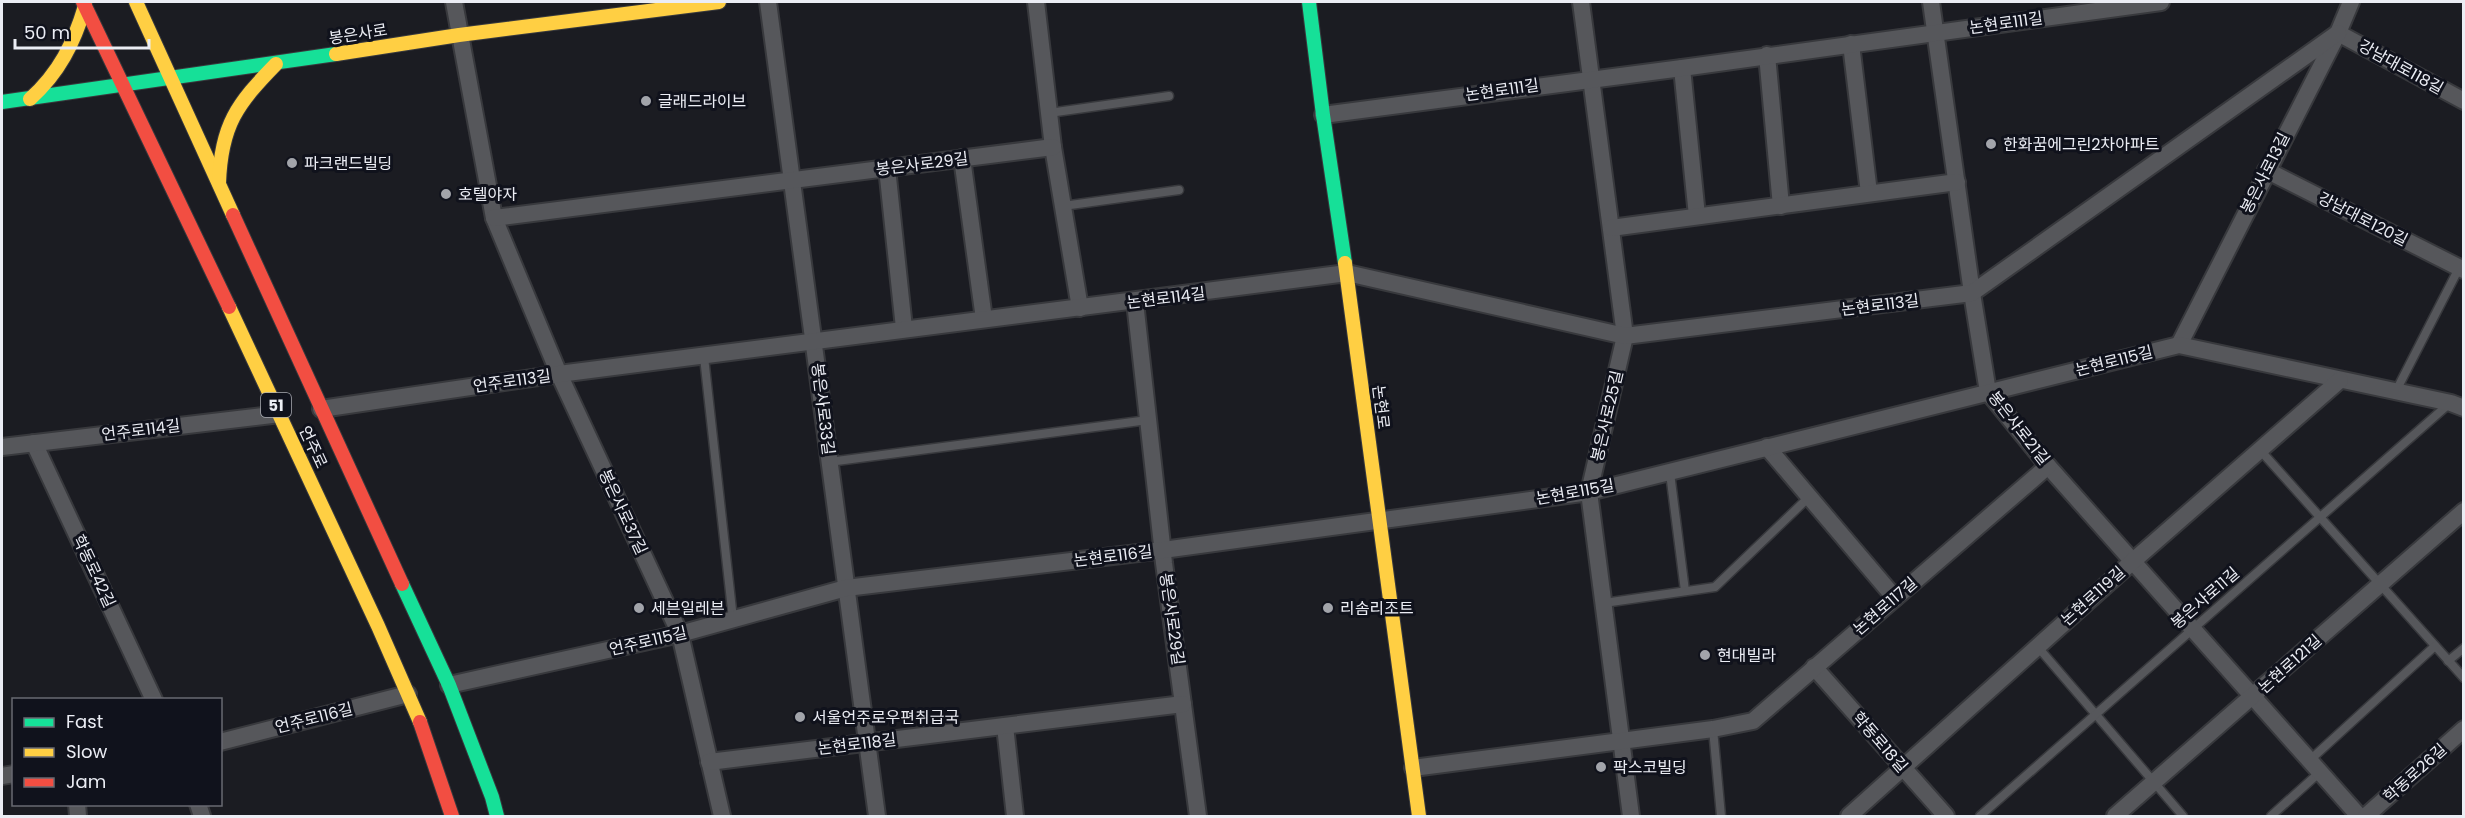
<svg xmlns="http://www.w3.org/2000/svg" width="2465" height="818" font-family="Poppins,'Noto Sans KR',sans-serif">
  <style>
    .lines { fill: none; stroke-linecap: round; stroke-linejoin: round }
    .lane-casing { stroke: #38393d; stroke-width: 11 }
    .street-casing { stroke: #38393d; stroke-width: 20 }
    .fast-casing { stroke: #38393d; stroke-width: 16 }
    .slow-casing { stroke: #38393d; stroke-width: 16 }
    .jam-casing { stroke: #38393d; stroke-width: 16 }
    .lane { stroke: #56575b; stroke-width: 8 }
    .street { stroke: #56575b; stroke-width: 16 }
    .fast { stroke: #16e098; stroke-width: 14 }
    .slow { stroke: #ffcf43; stroke-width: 14 }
    .jam { stroke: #f24e42; stroke-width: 14 }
    .poi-dot { fill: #a2a4aa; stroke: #10121c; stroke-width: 2 }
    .labels { text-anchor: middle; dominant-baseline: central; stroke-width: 6; stroke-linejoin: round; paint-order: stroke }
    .shield { fill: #10121c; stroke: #a9abb3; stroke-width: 1.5 }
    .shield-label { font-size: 15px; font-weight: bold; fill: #ebedf4 }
    .street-label { font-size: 16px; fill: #ebedf4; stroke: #10121c }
    .poi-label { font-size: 16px; fill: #ebedf4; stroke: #10121c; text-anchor: start }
  </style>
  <rect width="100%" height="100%" fill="#1b1c22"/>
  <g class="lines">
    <defs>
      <g id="lane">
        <path d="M 1049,113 L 1169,96"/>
        <path d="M 1063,206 L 1179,190"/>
        <path d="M 704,357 L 733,619"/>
        <path d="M 2396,391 L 2459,268"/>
        <path d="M 2260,450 L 2464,678"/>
        <path d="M 829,462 L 1148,420"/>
        <path d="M 1670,473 L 1685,591"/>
        <path d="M 1604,603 L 1715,587 L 1809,497"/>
        <path d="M 2037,646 L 2183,816"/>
        <path d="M 2448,661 L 2464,648"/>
        <path d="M 1713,729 L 1721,816"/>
        <path d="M 2310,760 L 2435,646"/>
        <path d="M 1980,816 L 2450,403"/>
        <path d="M 2271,816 L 2320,772"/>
      </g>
      <g id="street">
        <path d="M 454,2 L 494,218 L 559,374 L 680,634 L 722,816"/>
        <path d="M 768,2 L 877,816"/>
        <path d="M 1036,2 L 1053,147 L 1080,308"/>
        <path d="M 1581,2 L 1625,336 L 1589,492 L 1631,816"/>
        <path d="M 1931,2 L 1972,293 L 1988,392 L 2048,466 L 2359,816"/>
        <path d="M 2338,33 L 2464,101"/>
        <path d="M 1851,44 L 1869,193"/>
        <path d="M 1767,55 L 1781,206"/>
        <path d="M 1682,68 L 1697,216"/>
        <path d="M 1323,115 L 1682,68 L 2161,2"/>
        <path d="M 962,158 L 984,319"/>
        <path d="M 887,168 L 904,328"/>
        <path d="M 2266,170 L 2464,270"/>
        <path d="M 494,218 L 1053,147"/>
        <path d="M 1611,228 L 1957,182"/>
        <path d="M 1135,302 L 1164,563 L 1198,816"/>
        <path d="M 2179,345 L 2338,33 L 2351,2"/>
        <path d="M 321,409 L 559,374 L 1347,273 L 1625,336 L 1972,293 L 2338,33"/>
        <path d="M 34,443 L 154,700"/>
        <path d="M 2,447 L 280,414"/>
        <path d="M 1767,447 L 1895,598"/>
        <path d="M 1814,667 L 1946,816"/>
        <path d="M 449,685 L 680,634 L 846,588 L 1163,550 L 1589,492 L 2179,345 L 2451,403 L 2464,408"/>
        <path d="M 1005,726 L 1015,816"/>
        <path d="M 220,742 L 408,694"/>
        <path d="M 709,762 L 1183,704"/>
        <path d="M 1413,768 L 1713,729 L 1753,721 L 2048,466"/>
        <path d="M 2,776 L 14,774"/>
        <path d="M 77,804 L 78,816"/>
        <path d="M 198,804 L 202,816"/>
        <path d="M 1849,816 L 2133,561 L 2340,380"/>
        <path d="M 2115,816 L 2464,511"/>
        <path d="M 2366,816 L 2464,729"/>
      </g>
      <g id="fast">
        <path d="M 1309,2 L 1323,115 L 1345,263"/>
        <path d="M 2,102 L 336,54"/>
        <path d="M 402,584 L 449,685 L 492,797 L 497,816"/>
      </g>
      <g id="slow">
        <path d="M 136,2 L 233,215"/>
        <path d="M 336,54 L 459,35 L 719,2"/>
        <path d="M 30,99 C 59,73 74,43 85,6"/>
        <path d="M 219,183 C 221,125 237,104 276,64"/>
        <path d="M 1345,263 L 1419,816"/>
        <path d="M 229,307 L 378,626 L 420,722"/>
      </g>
      <g id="jam">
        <path d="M 83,2 L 229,307"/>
        <path d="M 233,215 L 402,584"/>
        <path d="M 420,722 L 452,816"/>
      </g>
    </defs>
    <use href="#lane" class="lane-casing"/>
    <use href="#street" class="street-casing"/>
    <use href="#fast" class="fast-casing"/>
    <use href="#slow" class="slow-casing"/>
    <use href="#jam" class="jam-casing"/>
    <use href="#lane" class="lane"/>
    <use href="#street" class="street"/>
    <use href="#fast" class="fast"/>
    <use href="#slow" class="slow"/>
    <use href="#jam" class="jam"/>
  </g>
  <g class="poi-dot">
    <circle cx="646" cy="101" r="6"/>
    <circle cx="1991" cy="144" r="6"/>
    <circle cx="292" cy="163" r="6"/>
    <circle cx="446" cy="194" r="6"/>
    <circle cx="639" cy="608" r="6"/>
    <circle cx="1328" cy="608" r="6"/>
    <circle cx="1705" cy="655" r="6"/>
    <circle cx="800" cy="717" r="6"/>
    <circle cx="1601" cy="767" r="6"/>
  </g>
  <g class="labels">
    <rect class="shield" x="261" y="393" width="30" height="24" rx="4.5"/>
    <g class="shield-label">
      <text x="276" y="405">51</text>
    </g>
    <g class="street-label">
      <text transform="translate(2006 23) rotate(-8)">논현로111길</text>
      <text transform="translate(358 34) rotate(-9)">봉은사로</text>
      <text transform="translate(2401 67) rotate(29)">강남대로118길</text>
      <text transform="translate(1502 90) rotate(-8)">논현로111길</text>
      <text transform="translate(922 164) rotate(-7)">봉은사로29길</text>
      <text transform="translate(2265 173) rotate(-63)">봉은사로13길</text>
      <text transform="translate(2363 219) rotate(27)">강남대로120길</text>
      <text transform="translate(1166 298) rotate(-7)">논현로114길</text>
      <text transform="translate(1880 305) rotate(-7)">논현로113길</text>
      <text transform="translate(2114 361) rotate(-14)">논현로115길</text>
      <text transform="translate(512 381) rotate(-8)">언주로113길</text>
      <text transform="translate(1381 407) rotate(83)">논현로</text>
      <text transform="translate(823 409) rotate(83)">봉은사로33길</text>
      <text transform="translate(1607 416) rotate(-77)">봉은사로25길</text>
      <text transform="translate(2019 428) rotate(52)">봉은사로21길</text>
      <text transform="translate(141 430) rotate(-7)">언주로114길</text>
      <text transform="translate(313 447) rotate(65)">언주로</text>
      <text transform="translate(1575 492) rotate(-10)">논현로115길</text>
      <text transform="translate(623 512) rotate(65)">봉은사로37길</text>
      <text transform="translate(1113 556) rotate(-7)">논현로116길</text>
      <text transform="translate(94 571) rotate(65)">학동로42길</text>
      <text transform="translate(2093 596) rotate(-42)">논현로119길</text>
      <text transform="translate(2205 598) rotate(-41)">봉은사로11길</text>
      <text transform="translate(1885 606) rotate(-41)">논현로117길</text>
      <text transform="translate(1172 619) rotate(82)">봉은사로29길</text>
      <text transform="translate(648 641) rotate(-13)">언주로115길</text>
      <text transform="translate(2290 664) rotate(-42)">논현로121길</text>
      <text transform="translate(314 718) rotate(-14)">언주로116길</text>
      <text transform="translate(1880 742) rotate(49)">학동로18길</text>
      <text transform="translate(857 744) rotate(-7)">논현로118길</text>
      <text transform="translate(2415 773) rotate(-42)">학동로26길</text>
    </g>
    <g class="poi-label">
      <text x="658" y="101">글래드라이브</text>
      <text x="2003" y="144">한화꿈에그린2차아파트</text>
      <text x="304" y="163">파크랜드빌딩</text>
      <text x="458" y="194">호텔야자</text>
      <text x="651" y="608">세븐일레븐</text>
      <text x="1340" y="608">리솜리조트</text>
      <text x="1717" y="655">현대빌라</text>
      <text x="812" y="717">서울언주로우편취급국</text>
      <text x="1613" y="767">팍스코빌딩</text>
    </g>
  </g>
  <rect width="2465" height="818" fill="none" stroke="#ebedf4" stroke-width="6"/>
  <rect x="12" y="698" width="210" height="108" fill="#10121c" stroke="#686a72" stroke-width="1.5"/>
  <rect x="24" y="718" width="30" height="9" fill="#16e098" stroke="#686a72" stroke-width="1.5"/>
  <text x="66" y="728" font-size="18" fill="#ebedf4">Fast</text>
  <rect x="24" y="748" width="30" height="9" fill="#ffcf43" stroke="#686a72" stroke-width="1.5"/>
  <text x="66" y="758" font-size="18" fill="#ebedf4">Slow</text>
  <rect x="24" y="778" width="30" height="9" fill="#f24e42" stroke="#686a72" stroke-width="1.5"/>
  <text x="66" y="788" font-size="18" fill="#ebedf4">Jam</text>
  <path d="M15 39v9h134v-9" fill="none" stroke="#ebedf4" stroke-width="3"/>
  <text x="24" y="39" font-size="18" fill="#ebedf4" stroke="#10121c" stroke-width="4.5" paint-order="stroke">50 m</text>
</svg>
